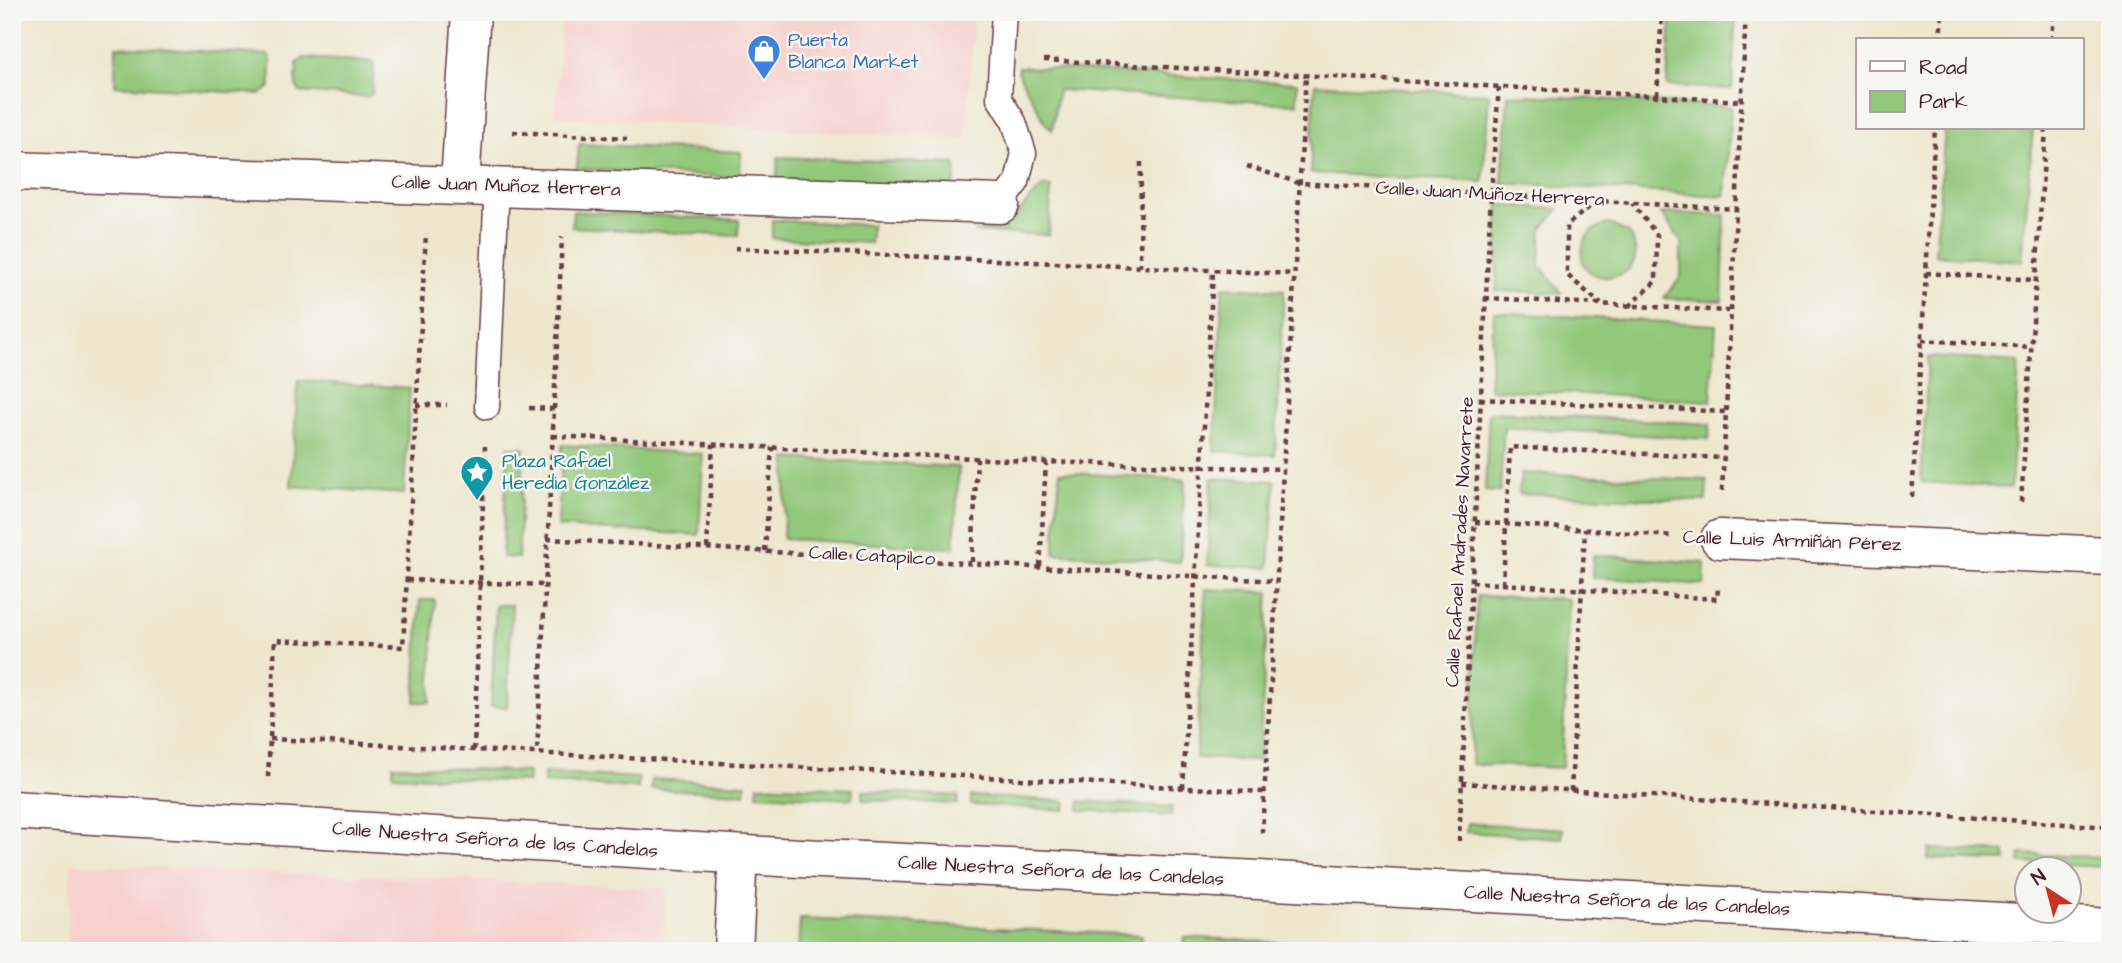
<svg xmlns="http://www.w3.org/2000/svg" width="2122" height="963" font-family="'Architects Daughter',sans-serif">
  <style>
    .built { fill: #f7d0cd }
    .green { fill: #92c87a; stroke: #6e7452; stroke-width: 2 }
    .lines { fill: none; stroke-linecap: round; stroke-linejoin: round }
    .service-casing { stroke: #633d43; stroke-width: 27 }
    .minor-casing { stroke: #633d43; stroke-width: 41 }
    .path { stroke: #633d43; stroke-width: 4.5; stroke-dasharray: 5 5; stroke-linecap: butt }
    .service { stroke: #fff; stroke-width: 24 }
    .minor { stroke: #fff; stroke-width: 38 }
    .labels { text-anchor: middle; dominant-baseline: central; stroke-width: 5; stroke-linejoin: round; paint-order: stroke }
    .shop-label { font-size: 19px; fill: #366cbe; stroke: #f6f6f2; text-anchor: start }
    .street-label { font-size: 19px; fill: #4a1f2b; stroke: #f6f6f2 }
    .culture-label { font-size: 19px; fill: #0d838f; stroke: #f6f6f2; text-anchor: start }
  </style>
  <rect width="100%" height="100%" fill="#f6f6f2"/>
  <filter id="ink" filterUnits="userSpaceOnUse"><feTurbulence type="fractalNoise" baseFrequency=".0143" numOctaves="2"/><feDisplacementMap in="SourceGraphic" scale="14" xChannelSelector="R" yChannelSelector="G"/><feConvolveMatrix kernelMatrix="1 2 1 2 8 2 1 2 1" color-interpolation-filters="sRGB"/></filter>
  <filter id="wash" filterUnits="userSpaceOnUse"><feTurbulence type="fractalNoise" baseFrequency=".00686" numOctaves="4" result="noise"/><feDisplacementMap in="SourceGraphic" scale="28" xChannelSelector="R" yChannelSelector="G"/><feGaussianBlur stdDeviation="1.57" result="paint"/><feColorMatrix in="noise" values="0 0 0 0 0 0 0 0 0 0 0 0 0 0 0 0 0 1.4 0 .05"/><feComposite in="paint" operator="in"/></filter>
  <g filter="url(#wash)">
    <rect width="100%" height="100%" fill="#eee7ce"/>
    <g class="built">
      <path d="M 562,12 L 974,12 L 966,140 L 555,117 Z"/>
      <path d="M 71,864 L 666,888 L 663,951 L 67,951 Z"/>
    </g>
    <g class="green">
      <path d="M 1671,12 L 1736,12 L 1732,89 L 1667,86 Z"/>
      <path d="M 116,46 L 268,55 L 271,60 L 270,87 L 261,94 L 115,85 Z"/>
      <path d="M 304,58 L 374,62 L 372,94 L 367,97 L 300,92 L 296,86 L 297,63 Z"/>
      <path d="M 1019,67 L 1297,83 L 1297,104 L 1058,90 L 1052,130 L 1046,124 L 1018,73 Z"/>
      <path d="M 1315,84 L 1489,94 L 1483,182 L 1310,173 Z"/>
      <path d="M 1508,94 L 1731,107 L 1725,196 L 1502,183 Z"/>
      <path d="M 1945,128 L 2033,128 L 2022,261 L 1935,255 Z"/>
      <path d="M 579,144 L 741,152 L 740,178 L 577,169 Z"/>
      <path d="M 778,157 L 956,164 L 954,189 L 777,181 Z"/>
      <path d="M 1042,187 L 1051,187 L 1049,235 L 975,232 L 1006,225 Z"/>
      <path d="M 1499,205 L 1559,209 L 1542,229 L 1540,265 L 1561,293 L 1496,291 Z"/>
      <path d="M 573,211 L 739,220 L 738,236 L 572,227 Z"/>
      <path d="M 1661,213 L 1725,215 L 1722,301 L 1664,298 L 1681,277 L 1681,241 Z"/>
      <path d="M 772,220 L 872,225 L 870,243 L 772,238 Z"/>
      <path d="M 1609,224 L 1629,233 C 1660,285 1567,295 1584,242 C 1588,230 1599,226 1609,224 Z"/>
      <path d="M 1223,287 L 1284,290 L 1275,455 L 1214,451 Z"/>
      <path d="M 1494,312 L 1716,325 L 1711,401 L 1489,389 Z"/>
      <path d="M 1928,357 L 2019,362 L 2011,488 L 1921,482 Z"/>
      <path d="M 298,381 L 410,388 L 404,494 L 291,486 Z"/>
      <path d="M 1489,412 L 1710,424 L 1709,439 L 1504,427 L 1500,492 L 1485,491 Z"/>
      <path d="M 562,445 L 703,454 L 699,535 L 558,527 Z"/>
      <path d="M 508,447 L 524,447 L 518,558 L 502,557 Z"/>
      <path d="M 787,458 L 959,467 L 954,548 L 783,539 Z"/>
      <path d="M 1060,472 L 1185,480 L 1180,562 L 1054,553 Z"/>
      <path d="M 1521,473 L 1707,480 L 1706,501 L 1519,494 Z"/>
      <path d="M 1212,478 L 1275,481 L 1269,568 L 1207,565 Z"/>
      <path d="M 1593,555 L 1705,563 L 1704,585 L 1592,577 Z"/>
      <path d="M 1206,589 L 1269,592 L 1259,761 L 1196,758 Z"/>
      <path d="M 1477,596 L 1569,599 L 1562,768 L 1471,764 Z"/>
      <path d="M 420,600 L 435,600 L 430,702 L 415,702 Z"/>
      <path d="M 496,605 L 512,605 L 507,707 L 491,706 Z"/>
      <path d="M 393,765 L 528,772 L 528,782 L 393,775 Z"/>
      <path d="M 544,773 L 639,778 L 638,788 L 544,783 Z"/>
      <path d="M 652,779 L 746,784 L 745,793 L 651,789 Z"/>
      <path d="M 758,785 L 853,789 L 852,799 L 757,794 Z"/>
      <path d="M 863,791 L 958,796 L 957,804 L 863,800 Z"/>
      <path d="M 971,796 L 1066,801 L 1065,810 L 971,805 Z"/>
      <path d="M 1080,801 L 1172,807 L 1171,816 L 1079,810 Z"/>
      <path d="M 1467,823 L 1563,829 L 1562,838 L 1466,832 Z"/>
      <path d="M 1929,849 L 2006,852 L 2006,861 L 1928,859 Z"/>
      <path d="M 2021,854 L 2104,858 L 2105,867 L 2020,863 Z"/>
      <path d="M 800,919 L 1142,935 L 1142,951 L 798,951 Z"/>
      <path d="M 1184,937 L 1289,943 L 1288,951 L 1183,951 Z"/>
    </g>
  </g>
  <g filter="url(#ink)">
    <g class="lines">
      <defs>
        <g id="service">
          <path d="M 1000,204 L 1017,182 L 1024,153 L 1014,122 L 999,98 L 1004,12"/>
          <path d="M 487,407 L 497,185"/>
        </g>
        <g id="minor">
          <path d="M 12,171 L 1000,204"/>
          <path d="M 460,184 L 471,12"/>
          <path d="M 1720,539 L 2110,556"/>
          <path d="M 12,810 L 780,857 L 1259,880 L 2110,928"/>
          <path d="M 733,951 L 738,855"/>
        </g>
      </defs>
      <use href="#service" class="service-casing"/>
      <use href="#minor" class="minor-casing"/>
      <g class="path">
        <path d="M 1940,40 L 1942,12"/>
        <path d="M 2052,40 L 2054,12"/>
        <path d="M 1044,60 L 1741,101"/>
        <path d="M 1657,95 L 1662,12"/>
        <path d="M 513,132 L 627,138"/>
        <path d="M 1247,166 L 1299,183 L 1735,209"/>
        <path d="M 1597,201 L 1567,225 L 1567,275 L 1601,304"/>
        <path d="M 735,248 L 1293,274"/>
        <path d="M 1140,267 L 1141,159"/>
        <path d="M 1926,273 L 2035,280"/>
        <path d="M 1485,298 L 1729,311"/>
        <path d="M 1629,306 L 1656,281 L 1657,235 L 1632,203"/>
        <path d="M 1922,340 L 2032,347"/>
        <path d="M 1480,399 L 1726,412"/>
        <path d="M 416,405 L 447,405"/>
        <path d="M 529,408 L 554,409 L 537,753"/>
        <path d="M 554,409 L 562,237"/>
        <path d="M 553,436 L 1046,462 L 1282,469"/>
        <path d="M 1722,491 L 1746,12"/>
        <path d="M 1912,497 L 1935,128"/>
        <path d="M 2021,502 L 2046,128"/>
        <path d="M 1475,522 L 1674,536"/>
        <path d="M 547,539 L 1276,581"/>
        <path d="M 707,548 L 713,444"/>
        <path d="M 765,551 L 772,447"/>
        <path d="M 972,562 L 977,459"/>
        <path d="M 1040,566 L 1046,462"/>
        <path d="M 407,580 L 545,585"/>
        <path d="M 1472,582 L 1717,599 L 1718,588"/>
        <path d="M 1503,584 L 1510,447 L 1723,458"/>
        <path d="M 270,739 L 1265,792"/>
        <path d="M 474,750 L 485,446"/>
        <path d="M 268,777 L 275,640 L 403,647 L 426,233"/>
        <path d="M 1462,783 L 2110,827"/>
        <path d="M 1183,788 L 1213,271"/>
        <path d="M 1571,791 L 1585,529"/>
        <path d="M 1262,833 L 1306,75"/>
        <path d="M 1459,841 L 1491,194 L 1499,86"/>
      </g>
      <use href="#service" class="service"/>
      <use href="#minor" class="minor"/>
    </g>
  </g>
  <defs>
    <symbol id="shop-pin" viewBox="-11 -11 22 30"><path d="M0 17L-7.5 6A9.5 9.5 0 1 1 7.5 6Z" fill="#3f7fe0" stroke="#f6f6f2"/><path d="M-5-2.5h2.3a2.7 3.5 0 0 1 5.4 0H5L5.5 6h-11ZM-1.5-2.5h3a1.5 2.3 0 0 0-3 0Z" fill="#fff"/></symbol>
    <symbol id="sight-pin" viewBox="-11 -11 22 30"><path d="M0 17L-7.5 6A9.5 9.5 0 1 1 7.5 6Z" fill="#0f9aa8" stroke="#f6f6f2"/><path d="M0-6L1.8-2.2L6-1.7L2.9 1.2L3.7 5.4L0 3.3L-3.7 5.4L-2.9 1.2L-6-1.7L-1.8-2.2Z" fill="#fff"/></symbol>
  </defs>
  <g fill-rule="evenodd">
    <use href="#shop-pin" x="745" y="32" width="38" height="52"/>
    <use href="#sight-pin" x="458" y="453" width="38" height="52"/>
  </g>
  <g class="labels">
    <g class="shop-label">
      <text x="788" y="40">Puerta<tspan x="788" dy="22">Blanca Market</tspan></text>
    </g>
    <g class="street-label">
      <text transform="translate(506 186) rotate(2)">Calle Juan Muñoz Herrera</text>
      <text transform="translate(1490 194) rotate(3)">Calle Juan Muñoz Herrera</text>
      <text transform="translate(1792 541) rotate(2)">Calle Luis Armiñán Pérez</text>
      <text transform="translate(1460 542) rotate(-87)">Calle Rafael Andrades Navarrete</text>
      <text transform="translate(872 556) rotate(3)">Calle Catapilco</text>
      <text transform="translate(495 840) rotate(4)">Calle Nuestra Señora de las Candelas</text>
      <text transform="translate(1061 871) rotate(3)">Calle Nuestra Señora de las Candelas</text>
      <text transform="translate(1627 901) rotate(3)">Calle Nuestra Señora de las Candelas</text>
    </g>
    <g class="culture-label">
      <text x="502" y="461">Plaza Rafael<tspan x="502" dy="22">Heredia González</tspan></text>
    </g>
  </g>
  <rect width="2122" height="963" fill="none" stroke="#f6f6f2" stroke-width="42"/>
  <rect x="1856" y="38" width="228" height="91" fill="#f6f6f2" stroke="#b1a0a2" stroke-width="2"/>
  <rect x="1870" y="61" width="35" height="10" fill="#ffffff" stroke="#b1a0a2" stroke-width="2"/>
  <text x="1919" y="74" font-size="21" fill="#4a1f2b">Road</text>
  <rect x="1870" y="91" width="35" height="21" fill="#92c87a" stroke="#b1a0a2" stroke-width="2"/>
  <text x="1919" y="108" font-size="21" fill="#4a1f2b">Park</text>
  <g transform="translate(2048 890) rotate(324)"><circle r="33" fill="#f6f6f2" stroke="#b1a0a2" stroke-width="2"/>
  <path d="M0-5L12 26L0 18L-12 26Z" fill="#c8321e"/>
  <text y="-10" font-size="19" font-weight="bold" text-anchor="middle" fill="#4a1f2b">N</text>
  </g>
</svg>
